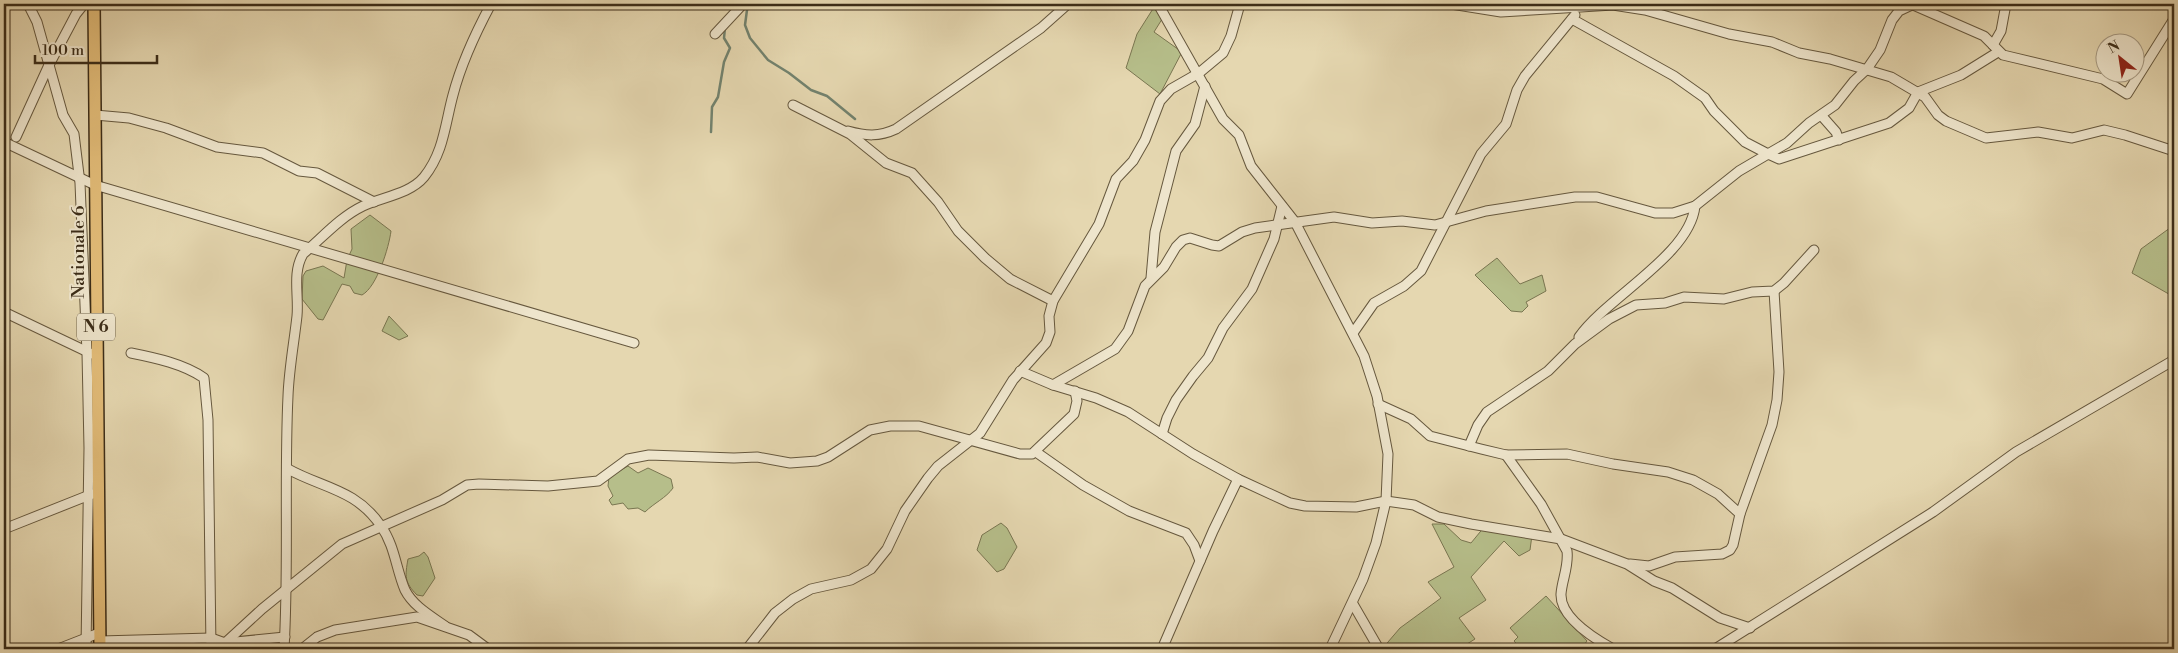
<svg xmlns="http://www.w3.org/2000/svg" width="2178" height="653" font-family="'Libre Bodoni',serif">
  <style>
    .green { fill: #b6be8a; stroke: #797651 }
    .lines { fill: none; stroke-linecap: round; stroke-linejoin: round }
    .stream { stroke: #72826e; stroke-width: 2.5 }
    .minor-casing { stroke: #66583e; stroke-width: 11 }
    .major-casing { stroke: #3c2d18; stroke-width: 14 }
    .minor { stroke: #eee5cc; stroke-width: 9 }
    .major { stroke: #e2bc78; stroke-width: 11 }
    .labels { text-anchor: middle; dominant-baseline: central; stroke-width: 4; stroke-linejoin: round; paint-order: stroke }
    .shield { fill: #eee5cc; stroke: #71644e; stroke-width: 1 }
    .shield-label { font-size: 16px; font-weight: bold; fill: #3c2d18 }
    .street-label { font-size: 18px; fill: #3c2d18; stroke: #eee5cc }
  </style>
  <rect width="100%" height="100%" fill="#e5d7b0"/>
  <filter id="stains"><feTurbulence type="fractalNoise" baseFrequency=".004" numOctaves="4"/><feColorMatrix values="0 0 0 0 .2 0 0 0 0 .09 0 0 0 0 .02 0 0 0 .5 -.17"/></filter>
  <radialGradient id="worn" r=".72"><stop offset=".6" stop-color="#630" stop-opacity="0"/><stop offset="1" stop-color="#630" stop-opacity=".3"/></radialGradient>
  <g class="green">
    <path d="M 1156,4 L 1164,16 L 1154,32 L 1182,52 L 1160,94 L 1126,68 L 1137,34 Z"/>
    <path d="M 370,215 L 391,231 C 389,247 377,287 362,295 L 354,293 L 350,286 L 342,284 L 323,320 L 318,319 L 302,299 L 303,276 L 306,271 L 323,266 L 344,278 L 347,260 L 352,249 L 351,229 Z"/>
    <path d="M 2174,225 L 2174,297 L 2132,273 L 2141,249 Z"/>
    <path d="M 1497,258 L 1520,284 L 1542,275 L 1546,291 L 1526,302 L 1528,306 L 1522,312 L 1511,311 L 1475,275 Z"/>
    <path d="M 389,316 L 408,336 L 399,340 L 382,331 Z"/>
    <path d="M 628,466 L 638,473 L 648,468 L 671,479 L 673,488 C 666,498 654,503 645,512 L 638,508 L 628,509 L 623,503 L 612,505 L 609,500 L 613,496 L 608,486 L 609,477 Z"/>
    <path d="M 1001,523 L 1007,528 L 1017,547 L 1004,569 L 997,572 L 977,550 L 982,535 Z"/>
    <path d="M 1432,524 L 1444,524 L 1461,540 L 1471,543 L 1485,526 L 1532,535 L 1530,550 L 1519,556 L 1504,541 L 1471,577 L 1486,600 L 1459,618 L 1475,639 L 1459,649 L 1382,649 L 1400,628 L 1441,598 L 1428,582 L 1454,567 Z"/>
    <path d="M 424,552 L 428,557 L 435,578 L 423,596 L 417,595 C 404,582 405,576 408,559 L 419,556 Z"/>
    <path d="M 1546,596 L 1587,641 L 1581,649 L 1521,649 L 1514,641 L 1518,637 L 1510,628 Z"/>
  </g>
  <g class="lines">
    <g class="stream">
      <path d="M 744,6 L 747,10 L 745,25 L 750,38 L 768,60 L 789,73 L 811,90 L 827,96 L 855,119"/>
      <path d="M 733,9 L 736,4"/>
      <path d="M 711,132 L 712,107 L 718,97 L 724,62 L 730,48 L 724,38 L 725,28"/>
    </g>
    <defs>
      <g id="minor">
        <path d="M 28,4 L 37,22 L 63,115 L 74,134 L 80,183 L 87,353 L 89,448 L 86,649"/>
        <path d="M 1158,4 L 1223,119 L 1239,135 L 1251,166 L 1295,222 L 1364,356 L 1377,396 L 1388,454 L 1386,501 L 1376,543 L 1363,579 L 1330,649"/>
        <path d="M 1451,4 L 1501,12 L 1613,5 L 1645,10 L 1729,34 L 1772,42 L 1799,53 L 1830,59 L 1891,77 L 1925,97 L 1938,115 L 1946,121 L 1986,138 L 2038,132 L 2072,138 L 2104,130 L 2125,135 L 2174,151"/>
        <path d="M 1913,5 L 1984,36 L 2003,55 L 2103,79 L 2127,94 L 2174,19"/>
        <path d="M 1572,19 L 1674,76 L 1705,98 L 1714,111 L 1745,142 L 1768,154 L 1787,143 L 1809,123 L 1835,105 L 1854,81 L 1867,69 L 1880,50 L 1892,20 L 1899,11 L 1914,4"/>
        <path d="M 715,34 L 743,4"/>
        <path d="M 1993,45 L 2001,31 L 2006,4"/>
        <path d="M 793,105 L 850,134 L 886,163 L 912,173 L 938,202 L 958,231 L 985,258 L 1010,279 L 1053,301"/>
        <path d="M 95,115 L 129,118 L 166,128 L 217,147 L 263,153 L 299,171 L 317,173 L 374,202"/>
        <path d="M 1821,115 L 1836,132 L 1839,140"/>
        <path d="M 848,131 C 866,136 879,137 896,129 L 1041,28 L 1068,4"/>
        <path d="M 16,137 L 48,67 L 76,14 L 84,4"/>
        <path d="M 4,142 L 95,185 L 634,343"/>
        <path d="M 1151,278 L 1155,232 L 1176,151 L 1195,124 L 1205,86"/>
        <path d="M 4,312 L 92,354"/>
        <path d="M 1353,333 L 1374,303 L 1404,286 L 1421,271 L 1481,154 L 1506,124 L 1517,90 L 1525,76 L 1575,15"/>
        <path d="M 1579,337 C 1607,297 1690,255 1695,206"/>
        <path d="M 131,353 C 156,358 184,364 204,378 L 208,420 L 211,649"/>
        <path d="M 1020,371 L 1053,385 L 1115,349 L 1128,331 L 1145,286 L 1164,267 L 1176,247 L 1183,240 L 1190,238 L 1212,245 L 1219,246 L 1242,232 L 1255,228 L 1334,217 L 1372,223 L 1402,221 L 1435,225 L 1486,211 L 1575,197 L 1597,197 L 1655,213 L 1673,213 L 1695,206 L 1739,171 L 1768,154 L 1779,159 L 1889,123 L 1909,108 L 1918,92 L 1961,75 L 1998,52"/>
        <path d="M 1053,385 L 1096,398 L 1128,412 L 1193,454 L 1238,479"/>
        <path d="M 1378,404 L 1411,419 L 1430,436 L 1481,449 L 1506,455 L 1567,454 L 1613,464 L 1668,472 L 1693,480 L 1718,494 L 1740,514"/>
        <path d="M 1162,434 L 1167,418 L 1176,400 L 1193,376 L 1208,358 L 1223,328 L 1252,289 L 1274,239 L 1282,206"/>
        <path d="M 1469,446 L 1478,425 L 1487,412 L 1548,371 L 1575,344 L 1609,319 L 1636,305 L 1665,303 L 1684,297 L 1724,299 L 1752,292 L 1774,291 L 1784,283 L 1814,250"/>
        <path d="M 1036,452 L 1083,485 L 1129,511 L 1186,533 L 1194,545 L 1200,561"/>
        <path d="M 1506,455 L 1541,504 L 1567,551 C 1569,566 1562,580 1561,594 C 1560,618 1595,639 1613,649"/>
        <path d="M 288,469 C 322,488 356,489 381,526 C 395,546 396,569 405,590 C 413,606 431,616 445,626"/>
        <path d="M 4,529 L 92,494"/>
        <path d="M 1630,564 L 1649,566 L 1675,557 L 1722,554 L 1730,550 L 1733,545 L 1740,514 L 1772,425 L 1777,400 L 1779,372 L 1774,291"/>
        <path d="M 1353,604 L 1379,649"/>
        <path d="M 100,641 L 211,638 L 225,643 L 285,637"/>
        <path d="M 225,643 L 262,609 L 342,544 L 442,500 L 467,485 L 479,484 L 548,486 L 598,481 L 628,459 L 649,455 L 734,458 L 757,457 L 790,463 L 817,461 L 828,457 L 870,430 L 890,426 L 919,426 L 1020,454 L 1032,454 L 1074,414 L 1077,401 L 1075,391"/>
        <path d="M 58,649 L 99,633"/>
        <path d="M 284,649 C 289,565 284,480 288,396 C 289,369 294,343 297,316 C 299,295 292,273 303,254 C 322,238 340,217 363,206 C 382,197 410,194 424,177 C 444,152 445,124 453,95 C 461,64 476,32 491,4"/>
        <path d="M 302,649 L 317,637 L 335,630 L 417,617 L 469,635 L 488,649"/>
        <path d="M 747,649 L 775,613 L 793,599 L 811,589 L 851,580 L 871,569 L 887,549 L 905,511 L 928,478 L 938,466 L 980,433 L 1013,380 L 1046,343 L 1050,332 L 1049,316 L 1053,301 L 1099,224 L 1116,179 L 1133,161 L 1145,140 L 1160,101 L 1171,89 L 1199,73 L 1223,53 L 1231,36 L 1240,4"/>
        <path d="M 1162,649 L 1213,531 L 1238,479 L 1290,503 L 1305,506 L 1356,507 L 1386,501 L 1414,505 L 1438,517 L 1471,524 L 1561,539 L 1627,564 L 1654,581 L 1672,588 L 1720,618 L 1750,628"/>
        <path d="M 1715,649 L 1933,512 L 2016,452 L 2174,360"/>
      </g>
      <path id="major" d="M 94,4 L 100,649"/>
    </defs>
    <use href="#minor" class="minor-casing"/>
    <use href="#major" class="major-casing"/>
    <use href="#minor" class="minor"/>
    <use href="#major" class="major"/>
  </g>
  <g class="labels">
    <rect class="shield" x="77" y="313.5" width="38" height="27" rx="4"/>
    <g class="shield-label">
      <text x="96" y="327">N 6</text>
    </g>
    <g class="street-label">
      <text transform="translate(78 252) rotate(-90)">Nationale 6</text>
    </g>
  </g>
  <rect width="2178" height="653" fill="none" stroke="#e5d7b0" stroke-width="20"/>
  <rect x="5" y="5" width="2168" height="643" fill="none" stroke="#3c2d18" stroke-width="2.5"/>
  <rect x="10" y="10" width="2158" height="633" fill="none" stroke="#3c2d18"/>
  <g transform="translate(2120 58) rotate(330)"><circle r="24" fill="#eee5cc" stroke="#a79b84"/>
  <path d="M0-4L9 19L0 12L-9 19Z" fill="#8f2418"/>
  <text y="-8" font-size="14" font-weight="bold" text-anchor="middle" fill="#3c2d18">N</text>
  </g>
  <path d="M35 55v8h122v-8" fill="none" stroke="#3c2d18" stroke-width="2.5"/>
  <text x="42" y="55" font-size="15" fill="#3c2d18" stroke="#eee5cc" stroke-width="4" paint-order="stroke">100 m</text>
  <rect width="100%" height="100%" filter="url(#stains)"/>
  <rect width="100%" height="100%" fill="url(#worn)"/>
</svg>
